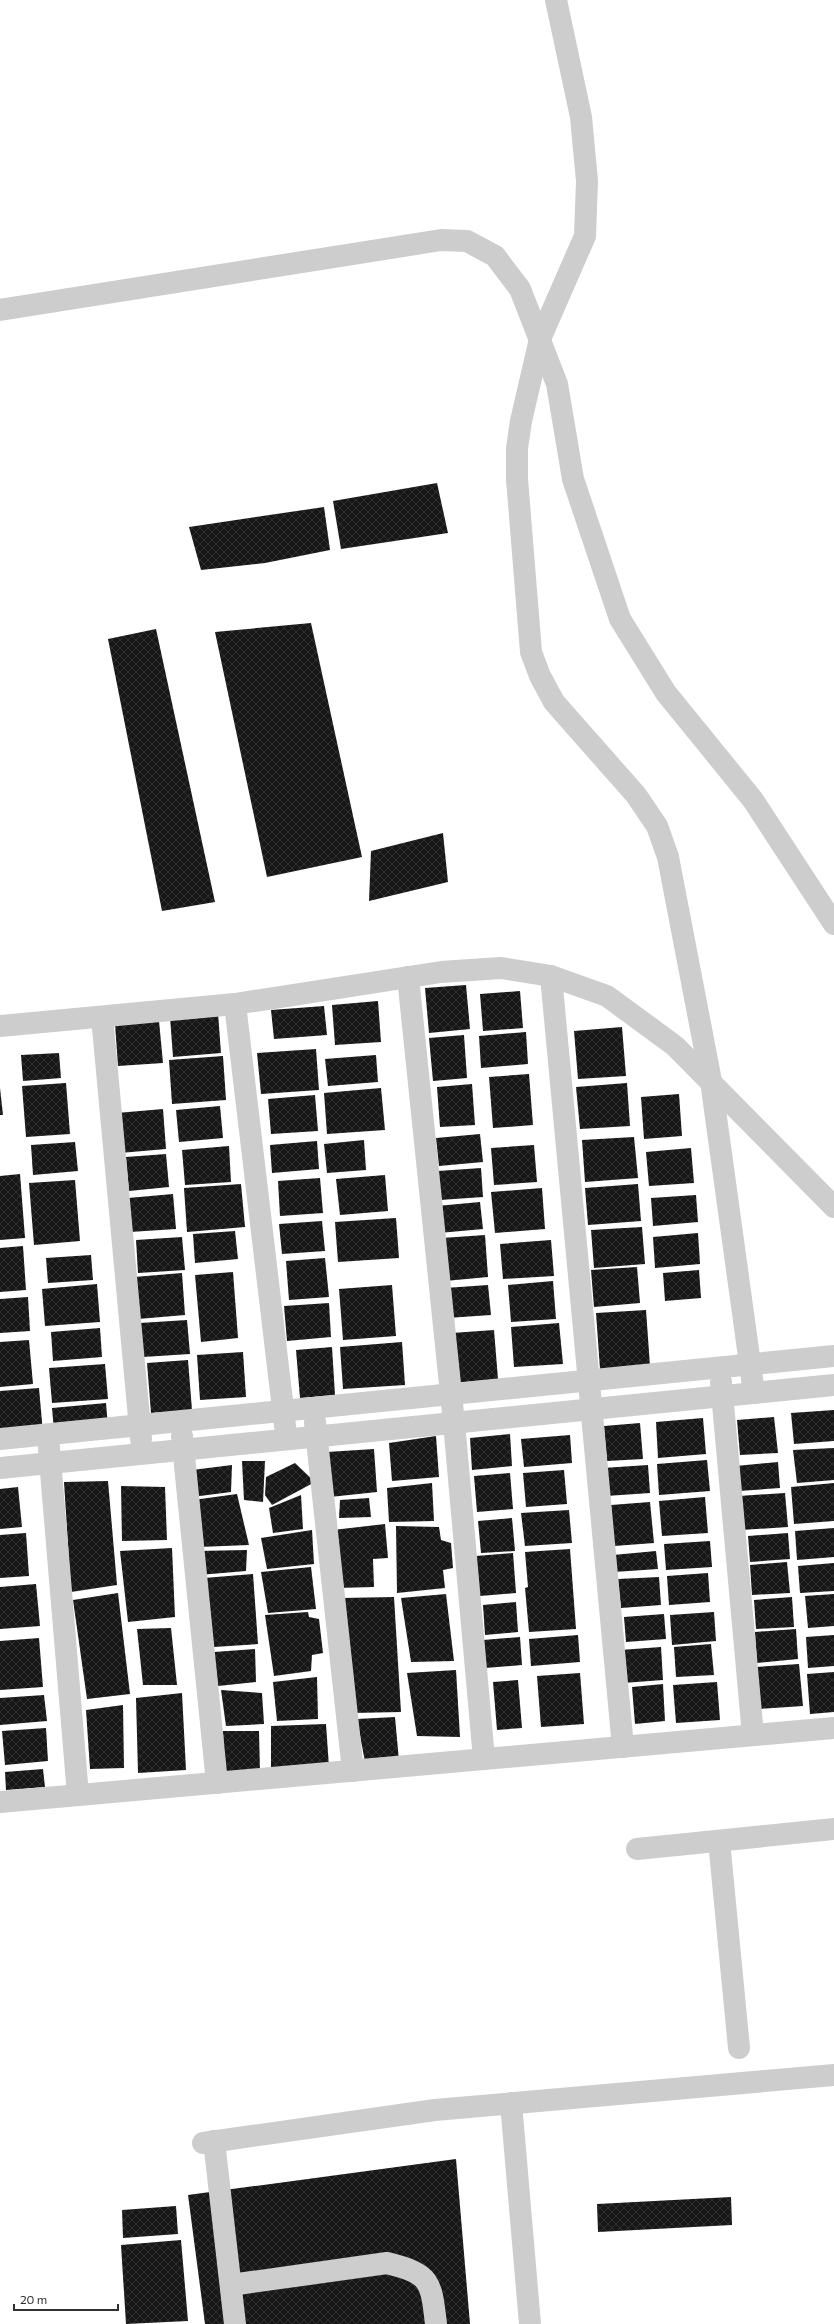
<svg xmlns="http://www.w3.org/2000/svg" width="834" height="2324" font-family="Commissioner,sans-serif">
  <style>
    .building { fill: url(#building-cross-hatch) }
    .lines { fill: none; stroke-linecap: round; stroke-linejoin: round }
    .minor { stroke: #cdcdcd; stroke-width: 22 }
  </style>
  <defs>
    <pattern id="building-cross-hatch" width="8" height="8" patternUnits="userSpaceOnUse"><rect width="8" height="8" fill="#171717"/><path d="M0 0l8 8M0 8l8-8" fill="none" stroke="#303030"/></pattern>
  </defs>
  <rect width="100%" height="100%" fill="#fff"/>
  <g class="building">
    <path d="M 437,483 L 448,533 L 341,549 L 333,501 Z"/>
    <path d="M 324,507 L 330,550 L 265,563 L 201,570 L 189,527 Z"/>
    <path d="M 311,623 L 362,857 L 267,877 L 215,632 Z"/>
    <path d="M 156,629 L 215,902 L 162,911 L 108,639 Z"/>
    <path d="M 443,833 L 448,882 L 369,901 L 371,851 Z"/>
    <path d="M 466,985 L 470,1029 L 429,1033 L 425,988 Z"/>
    <path d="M 520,991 L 523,1028 L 483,1031 L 480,994 Z"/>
    <path d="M 378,1001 L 381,1042 L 335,1045 L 332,1005 Z"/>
    <path d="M 324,1006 L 327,1035 L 274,1039 L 271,1010 Z"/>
    <path d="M 218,1013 L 221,1053 L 173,1057 L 170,1017 Z"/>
    <path d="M 159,1021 L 163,1063 L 118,1066 L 115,1024 Z"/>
    <path d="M 622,1027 L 626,1076 L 578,1079 L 574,1031 Z"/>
    <path d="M 526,1032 L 528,1064 L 481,1068 L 479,1036 Z"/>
    <path d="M 464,1035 L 467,1078 L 433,1081 L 429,1038 Z"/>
    <path d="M 316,1049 L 319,1090 L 261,1094 L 257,1053 Z"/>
    <path d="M 59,1053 L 61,1078 L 23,1081 L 21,1055 Z"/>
    <path d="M 376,1055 L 378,1082 L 328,1086 L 325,1059 Z"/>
    <path d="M 223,1056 L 226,1100 L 172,1104 L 169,1060 Z"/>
    <path d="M 529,1074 L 533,1125 L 493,1128 L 489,1077 Z"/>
    <path d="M 66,1083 L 70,1134 L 26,1137 L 22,1086 Z"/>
    <path d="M 627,1083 L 630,1126 L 580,1129 L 576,1087 Z"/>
    <path d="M 472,1084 L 475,1125 L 440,1127 L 437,1087 Z"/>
    <path d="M 0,1088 L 3,1115 L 0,1115 Z"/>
    <path d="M 381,1088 L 385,1130 L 327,1134 L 324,1093 Z"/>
    <path d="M 679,1094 L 682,1136 L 644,1139 L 641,1097 Z"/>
    <path d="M 315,1095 L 318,1131 L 271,1134 L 268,1099 Z"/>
    <path d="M 220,1106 L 223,1138 L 179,1142 L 176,1110 Z"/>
    <path d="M 163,1109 L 166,1149 L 120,1153 L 117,1113 Z"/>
    <path d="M 480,1134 L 483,1162 L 439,1166 L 436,1138 Z"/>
    <path d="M 634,1137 L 638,1178 L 585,1182 L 582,1140 Z"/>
    <path d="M 364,1140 L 366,1170 L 327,1173 L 324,1144 Z"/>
    <path d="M 317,1141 L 319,1169 L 272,1173 L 270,1145 Z"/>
    <path d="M 75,1142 L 78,1171 L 33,1175 L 31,1145 Z"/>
    <path d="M 534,1145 L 537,1182 L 494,1185 L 491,1148 Z"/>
    <path d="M 229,1146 L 231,1182 L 185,1185 L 182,1150 Z"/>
    <path d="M 691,1148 L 694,1183 L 649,1186 L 646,1152 Z"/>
    <path d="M 166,1154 L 169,1187 L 129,1191 L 126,1157 Z"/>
    <path d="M 481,1168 L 483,1197 L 440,1200 L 438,1171 Z"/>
    <path d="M 20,1174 L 25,1238 L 0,1240 L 0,1176 Z"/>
    <path d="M 385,1175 L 388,1211 L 340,1215 L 336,1179 Z"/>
    <path d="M 320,1178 L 323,1213 L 280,1216 L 278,1181 Z"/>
    <path d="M 75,1180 L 80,1241 L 34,1245 L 29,1183 Z"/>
    <path d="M 241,1184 L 245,1227 L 187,1232 L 184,1188 Z"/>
    <path d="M 638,1184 L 641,1221 L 588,1225 L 585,1188 Z"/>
    <path d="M 542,1188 L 545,1229 L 495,1233 L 491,1192 Z"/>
    <path d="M 173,1194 L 176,1229 L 130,1232 L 128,1198 Z"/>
    <path d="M 696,1195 L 698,1222 L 653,1226 L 651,1198 Z"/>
    <path d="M 480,1202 L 483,1229 L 439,1233 L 437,1206 Z"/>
    <path d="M 396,1218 L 399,1258 L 338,1262 L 335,1222 Z"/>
    <path d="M 322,1221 L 325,1251 L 282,1254 L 279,1224 Z"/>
    <path d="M 642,1227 L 645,1264 L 594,1268 L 591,1230 Z"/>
    <path d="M 235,1231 L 238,1259 L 195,1263 L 193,1234 Z"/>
    <path d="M 698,1233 L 700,1264 L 655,1268 L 653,1237 Z"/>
    <path d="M 485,1235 L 488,1277 L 445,1281 L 442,1238 Z"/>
    <path d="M 182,1237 L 185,1270 L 138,1273 L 136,1240 Z"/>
    <path d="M 551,1240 L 554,1276 L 503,1279 L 500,1244 Z"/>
    <path d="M 23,1246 L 26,1290 L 0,1292 L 0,1248 Z"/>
    <path d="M 91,1255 L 93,1280 L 48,1283 L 46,1258 Z"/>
    <path d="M 325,1258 L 329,1297 L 289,1300 L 286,1261 Z"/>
    <path d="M 637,1267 L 640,1303 L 594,1307 L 591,1270 Z"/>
    <path d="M 699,1270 L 701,1298 L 665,1301 L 663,1273 Z"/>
    <path d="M 233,1272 L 238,1338 L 201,1342 L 195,1275 Z"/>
    <path d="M 182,1273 L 185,1315 L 138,1319 L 134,1277 Z"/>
    <path d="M 553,1281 L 556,1319 L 511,1322 L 508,1285 Z"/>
    <path d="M 97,1284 L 100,1322 L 45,1326 L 42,1289 Z"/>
    <path d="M 392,1285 L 396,1336 L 343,1340 L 339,1289 Z"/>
    <path d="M 488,1285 L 491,1315 L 447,1318 L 445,1288 Z"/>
    <path d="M 28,1297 L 30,1331 L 0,1333 L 0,1299 Z"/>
    <path d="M 329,1303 L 331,1337 L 287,1341 L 284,1306 Z"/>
    <path d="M 646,1310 L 650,1366 L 600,1369 L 596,1313 Z"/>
    <path d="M 187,1320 L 190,1354 L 143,1357 L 140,1323 Z"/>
    <path d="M 559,1323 L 563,1364 L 514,1367 L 511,1327 Z"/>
    <path d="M 100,1328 L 102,1357 L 53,1361 L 51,1332 Z"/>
    <path d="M 494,1330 L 498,1379 L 455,1383 L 452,1333 Z"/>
    <path d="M 29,1340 L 33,1384 L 0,1387 L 0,1342 Z"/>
    <path d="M 402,1342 L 405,1385 L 343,1389 L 340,1347 Z"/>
    <path d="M 332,1347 L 335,1395 L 300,1398 L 296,1350 Z"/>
    <path d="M 243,1352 L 246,1397 L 200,1400 L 197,1355 Z"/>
    <path d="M 188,1360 L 192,1410 L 151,1413 L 147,1363 Z"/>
    <path d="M 105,1364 L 108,1399 L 52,1403 L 49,1368 Z"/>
    <path d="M 39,1388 L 43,1433 L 0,1436 L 0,1391 Z"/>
    <path d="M 106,1403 L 108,1427 L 54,1431 L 52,1408 Z"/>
    <path d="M 834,1410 L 834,1441 L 794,1444 L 791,1413 Z"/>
    <path d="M 774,1417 L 778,1453 L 740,1455 L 737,1420 Z"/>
    <path d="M 703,1418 L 706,1454 L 658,1458 L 656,1422 Z"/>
    <path d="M 640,1423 L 643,1459 L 607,1461 L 604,1426 Z"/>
    <path d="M 510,1434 L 512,1466 L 472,1470 L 470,1438 Z"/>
    <path d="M 570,1435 L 572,1463 L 524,1467 L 521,1439 Z"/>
    <path d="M 436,1436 L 439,1477 L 392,1481 L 389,1443 Z"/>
    <path d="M 834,1448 L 834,1480 L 797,1483 L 793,1450 Z"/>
    <path d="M 374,1449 L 377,1492 L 330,1497 L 327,1452 Z"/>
    <path d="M 707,1460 L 710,1491 L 659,1495 L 657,1464 Z"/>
    <path d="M 242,1461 L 265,1461 L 263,1502 L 244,1500 Z"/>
    <path d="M 778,1462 L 780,1488 L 739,1491 L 736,1466 Z"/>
    <path d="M 295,1463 L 315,1482 L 272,1505 L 265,1495 L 266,1477 Z"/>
    <path d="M 232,1465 L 231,1492 L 192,1497 L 192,1470 Z"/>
    <path d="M 648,1465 L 650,1493 L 606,1496 L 603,1468 Z"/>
    <path d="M 564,1470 L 567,1504 L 526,1507 L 523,1473 Z"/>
    <path d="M 510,1473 L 513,1509 L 477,1512 L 474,1476 Z"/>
    <path d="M 108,1481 L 117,1585 L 71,1592 L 64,1482 Z"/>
    <path d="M 432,1483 L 434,1521 L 389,1522 L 387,1488 Z"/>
    <path d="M 834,1483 L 834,1521 L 794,1524 L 791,1487 Z"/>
    <path d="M 121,1486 L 165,1487 L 167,1540 L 122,1541 Z"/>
    <path d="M 18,1487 L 22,1527 L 0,1529 L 0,1489 Z"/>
    <path d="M 785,1493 L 788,1527 L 741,1530 L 739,1496 Z"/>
    <path d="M 237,1494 L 249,1545 L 199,1547 L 193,1500 Z"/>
    <path d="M 301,1495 L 303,1529 L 273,1533 L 269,1508 Z"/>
    <path d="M 705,1497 L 708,1533 L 662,1536 L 659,1501 Z"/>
    <path d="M 369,1498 L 371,1517 L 339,1518 L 340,1500 Z"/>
    <path d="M 650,1502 L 654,1543 L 614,1546 L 611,1505 Z"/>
    <path d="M 569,1510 L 572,1543 L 525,1546 L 521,1513 Z"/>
    <path d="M 512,1518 L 515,1551 L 481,1553 L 478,1521 Z"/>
    <path d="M 385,1524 L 388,1558 L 373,1559 L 374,1587 L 337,1588 L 333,1530 Z"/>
    <path d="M 396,1526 L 439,1527 L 441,1540 L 451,1543 L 453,1568 L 443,1570 L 445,1588 L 397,1593 Z"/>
    <path d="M 834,1528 L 834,1557 L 797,1560 L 795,1531 Z"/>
    <path d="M 312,1530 L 314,1564 L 267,1569 L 261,1538 Z"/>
    <path d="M 26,1533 L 29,1576 L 0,1578 L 0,1535 Z"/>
    <path d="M 788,1533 L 790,1559 L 750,1562 L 748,1536 Z"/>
    <path d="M 710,1541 L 712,1567 L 666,1570 L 664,1544 Z"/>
    <path d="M 172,1548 L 175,1617 L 128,1622 L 120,1551 Z"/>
    <path d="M 570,1549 L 576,1629 L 529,1632 L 525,1588 L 528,1587 L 525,1552 Z"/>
    <path d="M 247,1550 L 246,1571 L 199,1575 L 197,1551 Z"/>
    <path d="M 656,1551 L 658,1569 L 614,1572 L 613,1555 Z"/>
    <path d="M 513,1553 L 516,1593 L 480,1596 L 476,1556 Z"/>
    <path d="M 787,1562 L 790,1593 L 752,1595 L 750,1565 Z"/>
    <path d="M 834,1563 L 834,1591 L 800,1593 L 798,1566 Z"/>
    <path d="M 311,1567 L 316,1609 L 268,1613 L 261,1572 Z"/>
    <path d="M 708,1573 L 710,1602 L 669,1605 L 667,1576 Z"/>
    <path d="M 253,1574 L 258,1644 L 214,1647 L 204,1578 Z"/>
    <path d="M 659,1577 L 661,1605 L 621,1608 L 618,1579 Z"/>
    <path d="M 36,1584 L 40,1626 L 0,1629 L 0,1587 Z"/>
    <path d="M 118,1593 L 130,1694 L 87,1699 L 73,1600 Z"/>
    <path d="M 446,1594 L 454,1661 L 411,1662 L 401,1598 Z"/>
    <path d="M 834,1594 L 834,1626 L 808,1628 L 805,1596 Z"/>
    <path d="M 394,1597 L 401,1712 L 352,1713 L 341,1598 Z"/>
    <path d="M 792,1597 L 794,1627 L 756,1629 L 754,1600 Z"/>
    <path d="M 516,1602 L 518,1632 L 485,1635 L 483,1605 Z"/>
    <path d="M 308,1612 L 309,1617 L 319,1619 L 323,1653 L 312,1655 L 311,1671 L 274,1676 L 265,1615 Z"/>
    <path d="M 714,1612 L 716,1641 L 672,1645 L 670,1615 Z"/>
    <path d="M 664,1614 L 666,1639 L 626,1642 L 624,1617 Z"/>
    <path d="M 171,1628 L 177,1685 L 143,1685 L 137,1629 Z"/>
    <path d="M 796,1629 L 798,1659 L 757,1663 L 755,1632 Z"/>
    <path d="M 578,1635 L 580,1662 L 531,1666 L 529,1639 Z"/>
    <path d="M 834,1635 L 834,1666 L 808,1668 L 806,1637 Z"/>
    <path d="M 520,1637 L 522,1665 L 485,1668 L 483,1640 Z"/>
    <path d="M 39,1638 L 43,1687 L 0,1690 L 0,1641 Z"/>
    <path d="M 711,1644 L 714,1675 L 676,1677 L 674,1647 Z"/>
    <path d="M 661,1647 L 663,1680 L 623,1683 L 620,1650 Z"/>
    <path d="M 255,1649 L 256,1682 L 218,1686 L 214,1652 Z"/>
    <path d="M 799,1664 L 803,1706 L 759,1709 L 756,1667 Z"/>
    <path d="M 456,1670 L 460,1737 L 417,1736 L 407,1673 Z"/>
    <path d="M 834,1672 L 834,1712 L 810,1714 L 807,1674 Z"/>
    <path d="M 580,1673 L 584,1724 L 541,1727 L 537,1676 Z"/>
    <path d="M 317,1677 L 318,1719 L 277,1721 L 273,1682 Z"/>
    <path d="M 518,1680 L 522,1728 L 497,1730 L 493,1682 Z"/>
    <path d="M 717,1682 L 720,1720 L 676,1723 L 673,1685 Z"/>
    <path d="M 663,1684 L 665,1721 L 635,1724 L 632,1687 Z"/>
    <path d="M 221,1690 L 262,1693 L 264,1724 L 226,1726 Z"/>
    <path d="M 182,1693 L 186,1770 L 138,1773 L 136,1698 Z"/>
    <path d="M 44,1695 L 47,1721 L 0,1725 L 0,1698 Z"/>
    <path d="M 123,1705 L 124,1768 L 90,1769 L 86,1710 Z"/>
    <path d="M 395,1717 L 399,1761 L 365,1762 L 357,1719 Z"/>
    <path d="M 326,1724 L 329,1767 L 271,1769 L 271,1726 Z"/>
    <path d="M 46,1728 L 48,1761 L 5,1765 L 2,1731 Z"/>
    <path d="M 223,1731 L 259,1731 L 260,1772 L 225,1775 Z"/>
    <path d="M 43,1769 L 45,1787 L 6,1790 L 5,1772 Z"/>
    <path d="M 456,2159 L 470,2324 L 205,2324 L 188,2195 Z"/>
    <path d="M 731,2197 L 732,2225 L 598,2232 L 597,2204 Z"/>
    <path d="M 176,2206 L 178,2234 L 123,2238 L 122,2210 Z"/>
    <path d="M 181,2240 L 188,2321 L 126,2324 L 121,2245 Z"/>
  </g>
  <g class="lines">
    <g class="minor">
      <path d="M 556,0 L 581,117 L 587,181 L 585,236 L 540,339 L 521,421 L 517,448 L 517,479 L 531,652 L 540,676 L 554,702 L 636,795 L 657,826 L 668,857 L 711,1081 L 754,1393"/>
      <path d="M 0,310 L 441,240 L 467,241 L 495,256 L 520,289 L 557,384 L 573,479 L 620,619 L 666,693 L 753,800 L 834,924"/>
      <path d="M 551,976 L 623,1747"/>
      <path d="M 408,977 L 454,1423 L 484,1759"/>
      <path d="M 235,1004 L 285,1426"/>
      <path d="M 102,1017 L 141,1439"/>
      <path d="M 0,1026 L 235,1004 L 441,972 L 501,968 L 551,976 L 607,996 L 675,1046 L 834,1207"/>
      <path d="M 721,1382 L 753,1735"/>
      <path d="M 315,1422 L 353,1771"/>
      <path d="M 182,1436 L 217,1783"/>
      <path d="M 0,1439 L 834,1356"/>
      <path d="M 49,1448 L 78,1795"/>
      <path d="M 0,1468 L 834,1385"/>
      <path d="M 0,1802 L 834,1728"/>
      <path d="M 719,1841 L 739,2048"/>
      <path d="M 637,1849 L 834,1829"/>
      <path d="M 511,2103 L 530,2324"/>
      <path d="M 214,2141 L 235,2324"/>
      <path d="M 203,2143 L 435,2110 L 834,2075"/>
      <path d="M 231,2285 L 387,2263 C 431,2274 431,2281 436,2324"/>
    </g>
  </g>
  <path d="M14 2304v6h104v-6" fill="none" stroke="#303030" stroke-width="2"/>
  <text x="20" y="2304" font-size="12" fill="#303030" stroke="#ffffff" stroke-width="3" paint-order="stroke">20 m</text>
</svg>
